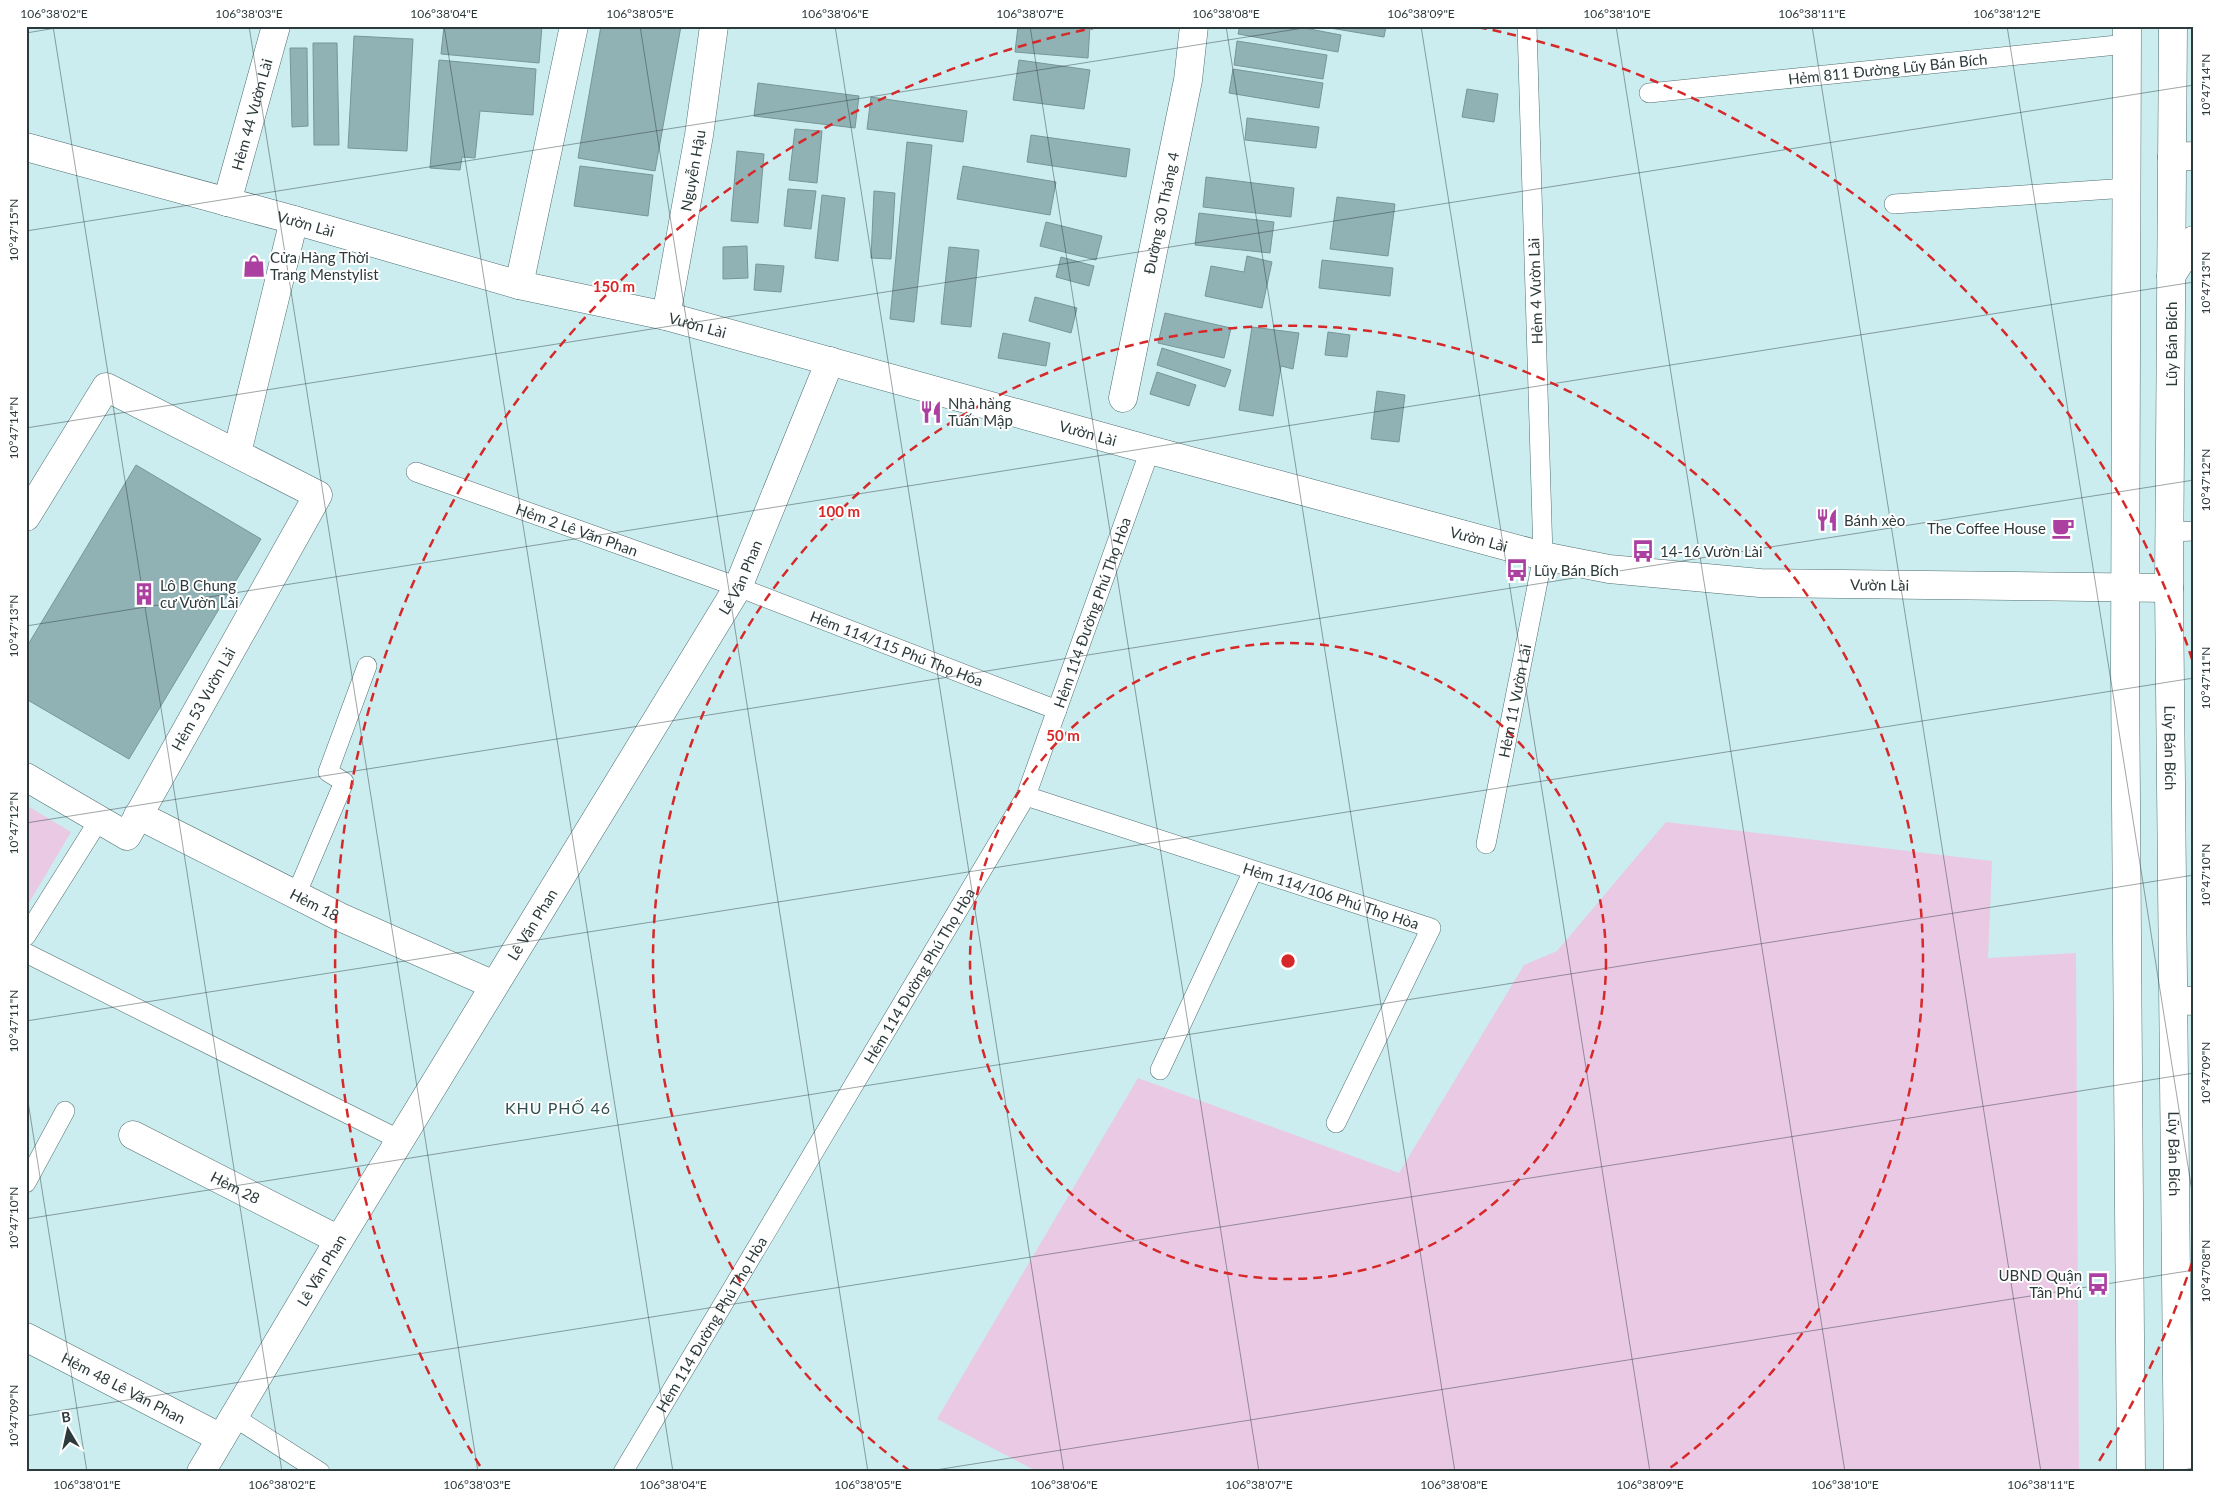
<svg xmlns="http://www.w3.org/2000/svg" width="2220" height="1498" font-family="Lato,sans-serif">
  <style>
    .green { fill: #eac9e5 }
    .building { fill: #91b2b4; stroke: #769698 }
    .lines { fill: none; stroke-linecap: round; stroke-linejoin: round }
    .service-casing { stroke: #506e71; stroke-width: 20 }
    .minor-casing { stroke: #506e71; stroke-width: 29 }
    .tertiary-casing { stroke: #506e71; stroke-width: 29 }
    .secondary-casing { stroke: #506e71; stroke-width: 29 }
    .service { stroke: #fff; stroke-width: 19 }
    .minor { stroke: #fff; stroke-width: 28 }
    .tertiary { stroke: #fff; stroke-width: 28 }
    .secondary { stroke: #fff; stroke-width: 28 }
    .ticks { fill: none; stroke: #2d3a3b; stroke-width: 1; stroke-opacity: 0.45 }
    .ring { fill: none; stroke: #d62828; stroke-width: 2.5; stroke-dasharray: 9 6 }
    .labels { text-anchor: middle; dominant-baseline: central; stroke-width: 4; stroke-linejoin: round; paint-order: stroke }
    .street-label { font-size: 15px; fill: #2d3a3b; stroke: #fff }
    .poi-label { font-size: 15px; fill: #2d3a3b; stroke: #fff; text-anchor: start }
    .neighbourhood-label { font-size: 16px; letter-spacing: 1px; fill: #304d50; stroke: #fff }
    .centre { fill: #d62828; stroke: #fff; stroke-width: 2.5 }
    .ring-label { font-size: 15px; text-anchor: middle; font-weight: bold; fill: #d62828; stroke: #fff; stroke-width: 4; stroke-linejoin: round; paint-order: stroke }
    .neatline { fill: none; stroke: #2d3a3b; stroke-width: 2 }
    .ticks-label { font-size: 12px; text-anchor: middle; fill: #2d3a3b }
  </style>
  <rect width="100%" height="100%" fill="#cbedef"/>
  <g class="green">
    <path d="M 26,805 L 71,832 L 26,908 Z"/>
    <path d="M 1666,822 L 1992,861 L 1988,958 L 2076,953 L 2079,1472 L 1038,1472 L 937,1419 L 1138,1078 L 1399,1173 L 1524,965 L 1557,951 Z"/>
  </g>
  <g class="building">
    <path d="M 444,26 L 542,26 L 539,63 L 441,54 Z"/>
    <path d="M 601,26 L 681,26 L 655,171 L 578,158 Z"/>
    <path d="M 1018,26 L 1090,26 L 1088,58 L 1015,52 Z"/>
    <path d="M 1240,26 L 1294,26 L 1341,35 L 1338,52 L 1238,34 Z"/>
    <path d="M 1318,26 L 1386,26 L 1384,37 Z"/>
    <path d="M 354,36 L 413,39 L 407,151 L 348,148 Z"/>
    <path d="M 1237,41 L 1327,55 L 1323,79 L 1234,65 Z"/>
    <path d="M 313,43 L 337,43 L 339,145 L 314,145 Z"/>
    <path d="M 290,48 L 307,48 L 308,126 L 292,127 Z"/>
    <path d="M 439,60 L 536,69 L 533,115 L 480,111 L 475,158 L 462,157 L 460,170 L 430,168 Z"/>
    <path d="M 1019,60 L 1090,70 L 1084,109 L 1013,100 Z"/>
    <path d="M 1233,69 L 1323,83 L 1319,108 L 1229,93 Z"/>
    <path d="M 758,83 L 859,96 L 855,128 L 754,116 Z"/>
    <path d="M 1467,89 L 1498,94 L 1494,122 L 1462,117 Z"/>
    <path d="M 871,97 L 967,111 L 963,142 L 867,129 Z"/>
    <path d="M 1247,118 L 1319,127 L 1316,148 L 1245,140 Z"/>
    <path d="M 795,129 L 822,131 L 817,183 L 789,180 Z"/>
    <path d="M 1031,135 L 1130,149 L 1126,177 L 1027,162 Z"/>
    <path d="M 907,142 L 932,145 L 914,322 L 890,319 Z"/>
    <path d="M 737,151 L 764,154 L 758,223 L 731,221 Z"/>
    <path d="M 580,166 L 653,175 L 648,216 L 574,206 Z"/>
    <path d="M 963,166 L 1056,182 L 1050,215 L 957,199 Z"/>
    <path d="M 1206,177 L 1294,188 L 1291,217 L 1203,207 Z"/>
    <path d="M 788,189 L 816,191 L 811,229 L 784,226 Z"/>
    <path d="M 874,191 L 895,193 L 891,259 L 871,258 Z"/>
    <path d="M 822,195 L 845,198 L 838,261 L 815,258 Z"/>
    <path d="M 1337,197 L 1395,204 L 1388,256 L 1330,249 Z"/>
    <path d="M 1199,213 L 1274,222 L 1270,253 L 1195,245 Z"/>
    <path d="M 1046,222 L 1102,236 L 1096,260 L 1040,246 Z"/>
    <path d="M 747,246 L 748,278 L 723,279 L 723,247 Z"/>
    <path d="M 949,247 L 979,250 L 971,327 L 941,324 Z"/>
    <path d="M 1247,256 L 1272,262 L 1262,308 L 1205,296 L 1211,266 L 1244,272 Z"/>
    <path d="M 1061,257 L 1094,266 L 1089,286 L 1056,277 Z"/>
    <path d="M 1322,260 L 1393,268 L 1390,296 L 1319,288 Z"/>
    <path d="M 756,264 L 784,266 L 781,292 L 754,290 Z"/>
    <path d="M 1035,297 L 1077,308 L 1071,333 L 1029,321 Z"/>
    <path d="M 1165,313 L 1231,328 L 1224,358 L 1158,343 Z"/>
    <path d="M 1252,327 L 1299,333 L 1293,369 L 1281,366 L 1273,416 L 1239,410 Z"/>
    <path d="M 1328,332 L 1350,335 L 1347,357 L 1325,355 Z"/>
    <path d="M 1003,333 L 1050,343 L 1046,366 L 998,358 Z"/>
    <path d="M 1162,348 L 1231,370 L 1225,387 L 1157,365 Z"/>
    <path d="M 1157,372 L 1196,385 L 1189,406 L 1150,394 Z"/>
    <path d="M 1377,391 L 1405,395 L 1399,442 L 1371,439 Z"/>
    <path d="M 136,465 L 261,539 L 129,759 L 26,699 L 26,648 Z"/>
  </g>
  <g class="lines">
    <defs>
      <g id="service">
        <path id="s1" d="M 1649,93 L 2127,44"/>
        <path d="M 1894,204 L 2127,188"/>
        <path id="s2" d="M 416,472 L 738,587 L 1057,710"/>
        <path d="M 2170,532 L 2194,531"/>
        <path id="s3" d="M 1026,796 L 1431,928 L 1336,1123"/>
        <path id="s4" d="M 1486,844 L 1543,556 L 1527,26"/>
        <path d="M 296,895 L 344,782 L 328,772 L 367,666"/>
        <path d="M 26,936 L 99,820"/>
        <path d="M 26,953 L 400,1140"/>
        <path d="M 1160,1070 L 1253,871"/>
        <path d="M 26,1183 L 65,1111"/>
        <path d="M 234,1417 L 320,1472"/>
        <path id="s5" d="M 623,1472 L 1026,796 L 1150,450"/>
      </g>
      <g id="minor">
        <path id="s6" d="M 227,202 L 276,26"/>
        <path d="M 519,285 L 574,26"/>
        <path id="s7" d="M 666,316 L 699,135 L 714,26"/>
        <path id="s8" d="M 1123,398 L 1188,80 L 1194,26"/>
        <path d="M 237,453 L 294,220"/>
        <path d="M 26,517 L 106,387 L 318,495 L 127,836 L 26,777"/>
        <path id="s9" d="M 138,815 L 340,917 L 494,985"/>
        <path d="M 2174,1000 L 2194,1001"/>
        <path id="s10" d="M 133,1135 L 339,1240"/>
        <path id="s11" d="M 26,1337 L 221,1438"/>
        <path id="s12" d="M 201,1472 L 339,1240 L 738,587 L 830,361"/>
      </g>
      <g id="tertiary">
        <path id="s13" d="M 26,147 L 294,220 L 519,285 L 666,316 L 1150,450 L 1543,556 L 1609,569 L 1760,583 L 2169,588"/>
        <path d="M 2172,157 L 2194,156"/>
        <path d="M 2171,276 L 2194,240"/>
      </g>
      <g id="secondary">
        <path d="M 2127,26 L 2125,668 L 2131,1472"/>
        <path id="s14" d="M 2173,26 L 2169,588 L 2178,1472"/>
      </g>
    </defs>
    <use href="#service" class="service-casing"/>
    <use href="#minor" class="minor-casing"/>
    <use href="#tertiary" class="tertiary-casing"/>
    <use href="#secondary" class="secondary-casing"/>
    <use href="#service" class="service"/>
    <use href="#minor" class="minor"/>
    <use href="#tertiary" class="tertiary"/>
    <use href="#secondary" class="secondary"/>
  </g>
  <path class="ticks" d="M 53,26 L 282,1472M 249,26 L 478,1472M 444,26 L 673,1472M 640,26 L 868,1472M 835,26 L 1064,1472M 1030,26 L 1259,1472M 1226,26 L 1455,1472M 1421,26 L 1650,1472M 1616,26 L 1845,1472M 1812,26 L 2041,1472M 2007,26 L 2194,1204M 26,33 L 68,26M 26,231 L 1316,26M 26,428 L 2194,85M 26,626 L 2194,282M 26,823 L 2194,480M 26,1021 L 2194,678M 26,1089 L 87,1472M 26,1219 L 2194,875M 26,1416 L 2194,1073M 923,1472 L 2194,1270M 2171,1472 L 2194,1468"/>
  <g class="ring">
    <circle cx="1288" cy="961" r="318"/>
    <path d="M910 1471A635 635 0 1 1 1666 1471"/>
    <path d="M2192 1263A953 953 0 0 1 2096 1466M480 1466A953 953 0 0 1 1098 27M1478 27A953 953 0 0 1 2192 659"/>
  </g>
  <defs>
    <symbol id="shop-bare" viewBox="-9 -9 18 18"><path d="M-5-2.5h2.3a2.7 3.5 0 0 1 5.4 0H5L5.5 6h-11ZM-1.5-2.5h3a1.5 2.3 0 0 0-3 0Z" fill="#ab40a1" stroke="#fff" stroke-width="2.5" paint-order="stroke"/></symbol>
    <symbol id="restaurant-bare" viewBox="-9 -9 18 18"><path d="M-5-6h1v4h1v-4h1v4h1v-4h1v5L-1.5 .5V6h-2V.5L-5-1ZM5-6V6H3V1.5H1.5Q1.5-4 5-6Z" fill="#ab40a1" stroke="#fff" stroke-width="2.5" paint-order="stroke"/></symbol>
    <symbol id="cafe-bare" viewBox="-9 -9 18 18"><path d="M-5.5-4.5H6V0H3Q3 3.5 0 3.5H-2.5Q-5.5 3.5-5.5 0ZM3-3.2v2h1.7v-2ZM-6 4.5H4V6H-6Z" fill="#ab40a1" stroke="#fff" stroke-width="2.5" paint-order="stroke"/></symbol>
    <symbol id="bus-bare" viewBox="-9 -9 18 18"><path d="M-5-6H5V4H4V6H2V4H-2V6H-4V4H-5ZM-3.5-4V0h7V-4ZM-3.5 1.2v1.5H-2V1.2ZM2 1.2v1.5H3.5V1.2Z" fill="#ab40a1" stroke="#fff" stroke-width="2.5" paint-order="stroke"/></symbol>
    <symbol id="building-bare" viewBox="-9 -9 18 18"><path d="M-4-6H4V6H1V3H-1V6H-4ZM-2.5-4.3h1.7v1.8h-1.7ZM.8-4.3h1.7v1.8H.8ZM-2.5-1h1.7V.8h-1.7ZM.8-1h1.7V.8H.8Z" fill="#ab40a1" stroke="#fff" stroke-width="2.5" paint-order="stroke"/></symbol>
  </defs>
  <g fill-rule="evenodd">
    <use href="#shop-bare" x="238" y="250" width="32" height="32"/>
    <use href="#restaurant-bare" x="915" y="396" width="32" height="32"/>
    <use href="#restaurant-bare" x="1811" y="504" width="32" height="32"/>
    <use href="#cafe-bare" x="2047" y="512" width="32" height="32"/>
    <use href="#bus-bare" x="1627" y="535" width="32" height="32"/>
    <use href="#bus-bare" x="1501" y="554" width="32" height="32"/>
    <use href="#building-bare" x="128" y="578" width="32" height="32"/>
    <use href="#bus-bare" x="2082" y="1268" width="32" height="32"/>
  </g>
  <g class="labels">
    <g class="street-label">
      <text stroke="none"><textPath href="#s1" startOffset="240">Hẻm 811 Đường Lũy Bán Bích</textPath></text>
      <text stroke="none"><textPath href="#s6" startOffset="91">Hẻm 44 Vườn Lài</textPath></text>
      <text stroke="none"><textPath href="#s7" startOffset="148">Nguyễn Hậu</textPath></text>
      <text stroke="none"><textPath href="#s8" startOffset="189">Đường 30 Tháng 4</textPath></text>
      <text stroke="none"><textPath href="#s13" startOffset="290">Vườn Lài</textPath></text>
      <text transform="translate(1535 291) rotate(-92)">Hẻm 4 Vườn Lài</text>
      <text stroke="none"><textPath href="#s13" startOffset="695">Vườn Lài</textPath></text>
      <text transform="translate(2171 344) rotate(-90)">Lũy Bán Bích</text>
      <text stroke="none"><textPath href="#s13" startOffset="1100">Vườn Lài</textPath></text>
      <text stroke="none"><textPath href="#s2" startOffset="171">Hẻm 2 Lê Văn Phan</textPath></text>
      <text stroke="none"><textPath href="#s13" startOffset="1505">Vườn Lài</textPath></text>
      <text stroke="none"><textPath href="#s12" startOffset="1045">Lê Văn Phan</textPath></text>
      <text stroke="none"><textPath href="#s13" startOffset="1910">Vườn Lài</textPath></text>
      <text stroke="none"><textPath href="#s5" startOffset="982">Hẻm 114 Đường Phú Thọ Hòa</textPath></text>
      <text stroke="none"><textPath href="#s2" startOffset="512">Hẻm 114/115 Phú Thọ Hòa</textPath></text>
      <text transform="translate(203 699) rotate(-61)">Hẻm 53 Vườn Lài</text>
      <text stroke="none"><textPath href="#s4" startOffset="146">Hẻm 11 Vườn Lài</textPath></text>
      <text stroke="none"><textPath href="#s14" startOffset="722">Lũy Bán Bích</textPath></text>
      <text stroke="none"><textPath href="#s3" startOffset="321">Hẻm 114/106 Phú Thọ Hòa</textPath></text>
      <text stroke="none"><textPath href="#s9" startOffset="198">Hẻm 18</textPath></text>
      <text stroke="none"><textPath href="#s12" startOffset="640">Lê Văn Phan</textPath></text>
      <text stroke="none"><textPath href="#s5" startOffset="578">Hẻm 114 Đường Phú Thọ Hòa</textPath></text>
      <text stroke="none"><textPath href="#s14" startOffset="1128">Lũy Bán Bích</textPath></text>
      <text stroke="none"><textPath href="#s10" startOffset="115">Hẻm 28</textPath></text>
      <text stroke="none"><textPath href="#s12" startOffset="235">Lê Văn Phan</textPath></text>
      <text stroke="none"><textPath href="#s5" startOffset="172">Hẻm 114 Đường Phú Thọ Hòa</textPath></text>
      <text stroke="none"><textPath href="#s11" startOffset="110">Hẻm 48 Lê Văn Phan</textPath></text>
    </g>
    <g class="poi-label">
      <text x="270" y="257">Cửa Hàng Thời<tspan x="270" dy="17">Trang Menstylist</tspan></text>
      <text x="948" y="403">Nhà hàng<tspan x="948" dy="17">Tuấn Mập</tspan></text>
      <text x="1844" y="520">Bánh xèo</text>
      <text x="2046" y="528" text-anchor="end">The Coffee House</text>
      <text x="1660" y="551">14-16 Vườn Lài</text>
      <text x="1534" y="570">Lũy Bán Bích</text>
      <text x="160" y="585">Lô B Chung<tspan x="160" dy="17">cư Vườn Lài</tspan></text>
      <text x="2082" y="1275" text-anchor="end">UBND Quận<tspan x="2082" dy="17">Tân Phú</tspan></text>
    </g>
    <g class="neighbourhood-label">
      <text x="558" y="1107">KHU PHỐ 46</text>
    </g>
  </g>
  <circle cx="1288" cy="961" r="8" class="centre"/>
  <g class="ring-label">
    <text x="614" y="292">150 m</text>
    <text x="839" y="517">100 m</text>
    <text x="1063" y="741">50 m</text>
  </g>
  <rect width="2220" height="1498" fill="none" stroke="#ffffff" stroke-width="55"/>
  <g transform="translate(68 1430) rotate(351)" stroke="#ffffff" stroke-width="4" paint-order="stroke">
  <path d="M0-4L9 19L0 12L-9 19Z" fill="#2d3a3b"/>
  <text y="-8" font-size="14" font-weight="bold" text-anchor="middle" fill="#2d3a3b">B</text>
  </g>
  <rect x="28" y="28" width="2164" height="1442" class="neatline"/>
  <g class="ticks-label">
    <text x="54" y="18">106°38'02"E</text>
    <text x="249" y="18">106°38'03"E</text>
    <text x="444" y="18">106°38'04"E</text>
    <text x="640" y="18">106°38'05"E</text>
    <text x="835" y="18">106°38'06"E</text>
    <text x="1030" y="18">106°38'07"E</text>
    <text x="1226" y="18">106°38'08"E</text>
    <text x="1421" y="18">106°38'09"E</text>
    <text x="1617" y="18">106°38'10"E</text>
    <text x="1812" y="18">106°38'11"E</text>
    <text x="2007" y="18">106°38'12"E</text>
    <text transform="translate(2206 85) rotate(-90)" y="4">10°47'14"N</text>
    <text transform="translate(14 230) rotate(-90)" y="4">10°47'15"N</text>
    <text transform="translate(2206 283) rotate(-90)" y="4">10°47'13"N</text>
    <text transform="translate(14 428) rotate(-90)" y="4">10°47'14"N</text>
    <text transform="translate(2206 480) rotate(-90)" y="4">10°47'12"N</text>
    <text transform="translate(14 626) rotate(-90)" y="4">10°47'13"N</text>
    <text transform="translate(2206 678) rotate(-90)" y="4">10°47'11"N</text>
    <text transform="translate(14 823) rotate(-90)" y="4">10°47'12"N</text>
    <text transform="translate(2206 875) rotate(-90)" y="4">10°47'10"N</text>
    <text transform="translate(14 1021) rotate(-90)" y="4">10°47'11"N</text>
    <text transform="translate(2206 1073) rotate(-90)" y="4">10°47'09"N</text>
    <text transform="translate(14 1218) rotate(-90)" y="4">10°47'10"N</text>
    <text transform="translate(2206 1271) rotate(-90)" y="4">10°47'08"N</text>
    <text transform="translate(14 1416) rotate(-90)" y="4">10°47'09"N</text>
    <text x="87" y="1489">106°38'01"E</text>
    <text x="282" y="1489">106°38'02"E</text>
    <text x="477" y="1489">106°38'03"E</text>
    <text x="673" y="1489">106°38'04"E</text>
    <text x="868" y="1489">106°38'05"E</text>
    <text x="1064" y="1489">106°38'06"E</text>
    <text x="1259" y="1489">106°38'07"E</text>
    <text x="1454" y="1489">106°38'08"E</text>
    <text x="1650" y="1489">106°38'09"E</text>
    <text x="1845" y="1489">106°38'10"E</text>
    <text x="2041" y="1489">106°38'11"E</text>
  </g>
</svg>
